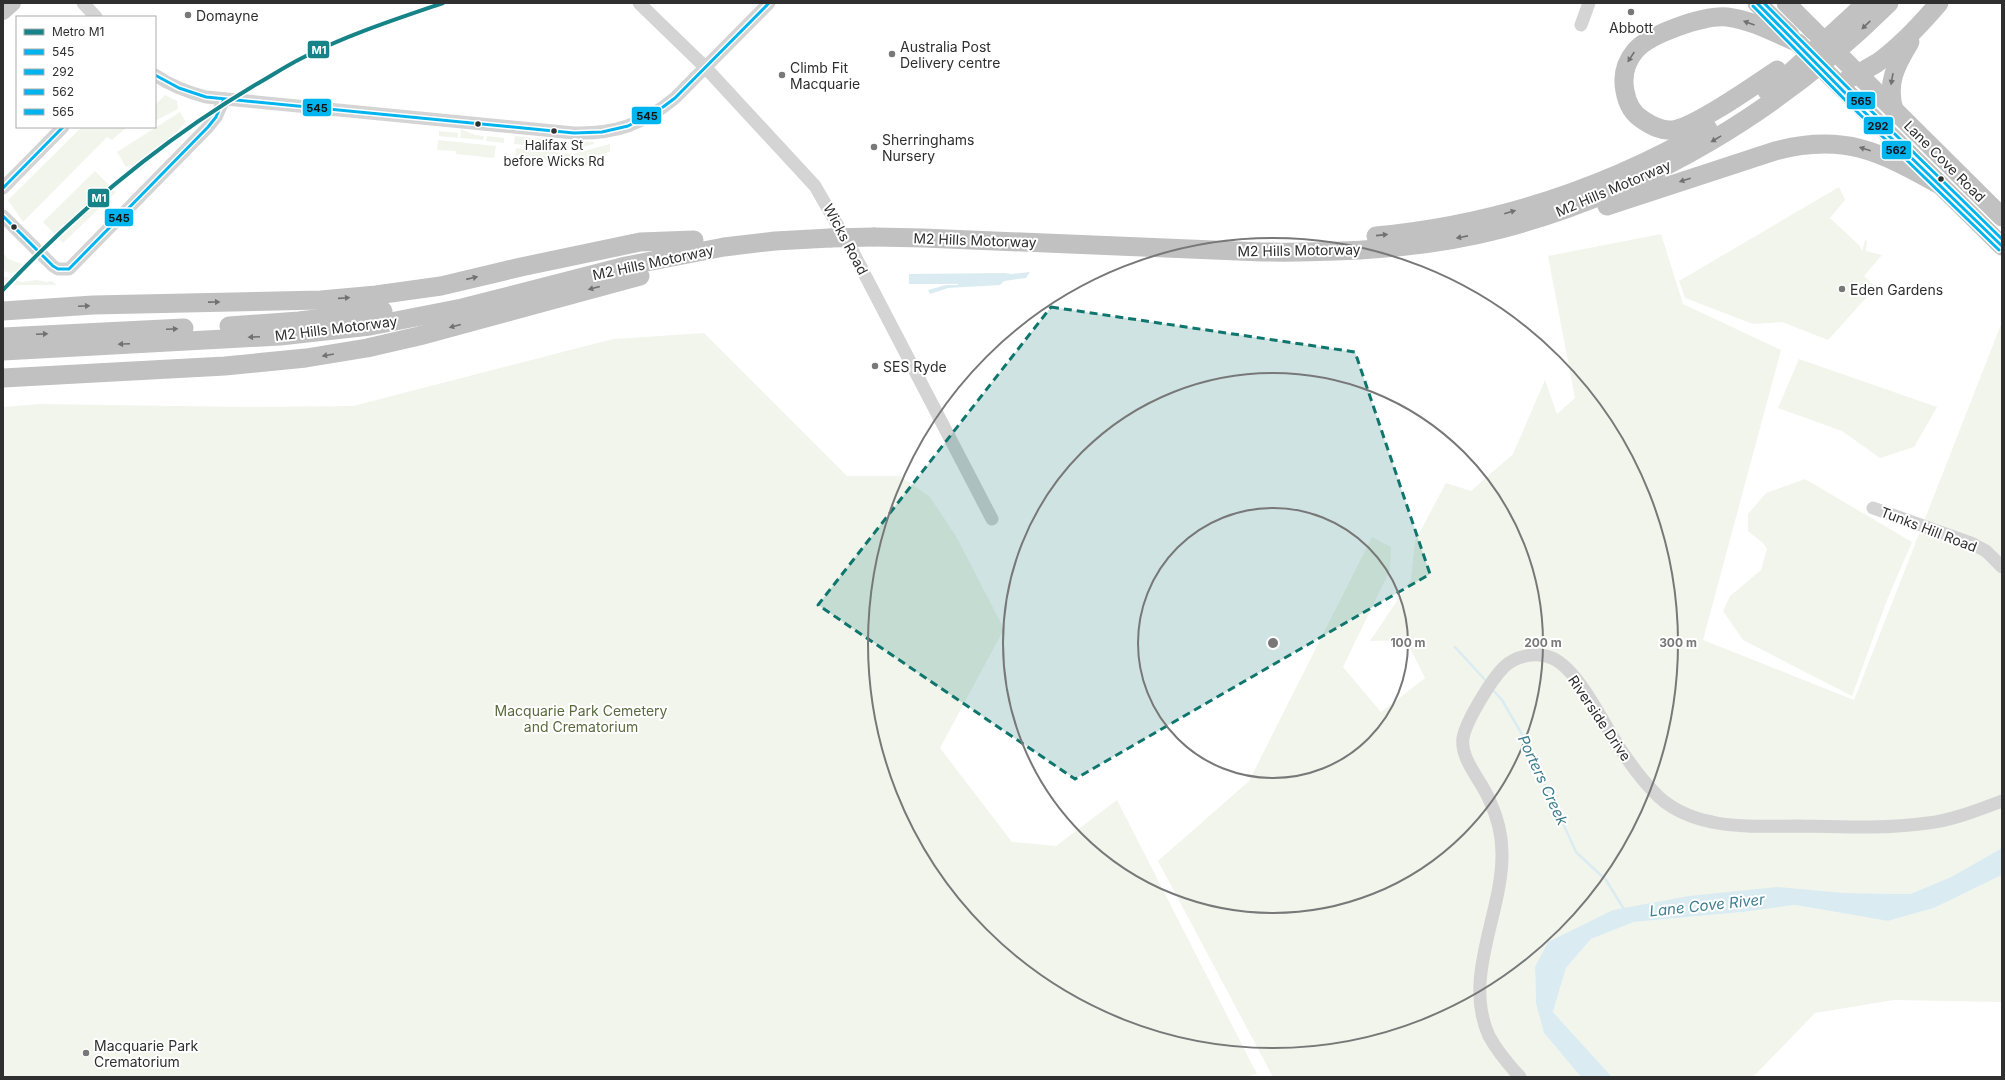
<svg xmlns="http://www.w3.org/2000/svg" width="2005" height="1080" font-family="Inter,sans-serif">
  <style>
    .green { fill: #f2f5ec }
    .water { fill: #daecf1 }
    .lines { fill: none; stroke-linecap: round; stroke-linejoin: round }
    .stream { stroke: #daecf1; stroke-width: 2.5 }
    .minor { stroke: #d4d4d4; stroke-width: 13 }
    .major { stroke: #c7c7c7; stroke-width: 16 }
    .highway { stroke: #c1c1c1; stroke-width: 19 }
    .highway-bridge { stroke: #c1c1c1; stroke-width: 19 }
    .bus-1-casing { stroke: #fff; stroke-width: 6 }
    .bus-2-casing { stroke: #fff; stroke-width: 6 }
    .bus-3-casing { stroke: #fff; stroke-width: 6 }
    .bus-4-casing { stroke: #fff; stroke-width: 6 }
    .bus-1 { stroke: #00b5ef; stroke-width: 3 }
    .bus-2 { stroke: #00b5ef; stroke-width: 3 }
    .bus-3 { stroke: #00b5ef; stroke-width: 3 }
    .bus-4 { stroke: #00b5ef; stroke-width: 3 }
    .metro-1-casing { stroke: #fff; stroke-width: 7 }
    .metro-1 { stroke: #168388; stroke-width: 4 }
    .oneway { fill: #717171 }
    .marked { fill: #0f766e; fill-opacity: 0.2; stroke: #0f766e; stroke-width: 3; stroke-dasharray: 8 5; stroke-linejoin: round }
    .ring { fill: none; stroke: #787878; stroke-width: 2 }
    .poi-dot { fill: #787878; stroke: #fff; stroke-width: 1.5 }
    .bus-dot { fill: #2f2f2f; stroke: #fff; stroke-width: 1.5 }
    .labels { text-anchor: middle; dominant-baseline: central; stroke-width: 4; stroke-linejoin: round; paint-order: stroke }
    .bus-label { font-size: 13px; fill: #2f2f2f; stroke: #fff }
    .poi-label { font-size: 14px; fill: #2f2f2f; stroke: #fff; text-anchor: start }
    .street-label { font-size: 14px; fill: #2f2f2f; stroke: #fff }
    .park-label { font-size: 14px; fill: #5a6a3d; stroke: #fff }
    .water-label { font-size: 15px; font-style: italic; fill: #3f7e8f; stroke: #fff }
    .centre { fill: #787878; stroke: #fff; stroke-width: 2 }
    .ring-label { font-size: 12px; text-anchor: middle; font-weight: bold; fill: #787878; stroke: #fff; stroke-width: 4; stroke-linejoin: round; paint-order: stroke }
    .line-badge { stroke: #fff; stroke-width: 1.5 }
    .badge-label { font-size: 11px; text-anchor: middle; font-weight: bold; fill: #fff }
    .pale-badge-label { font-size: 11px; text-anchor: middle; font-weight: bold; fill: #111 }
  </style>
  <rect width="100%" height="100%" fill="#fff"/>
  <g class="green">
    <path d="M 165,95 L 177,101 L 178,109 L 155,121 L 155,105 Z"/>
    <path d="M 180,112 L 186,122 L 141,170 L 131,165 L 126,167 L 117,152 Z"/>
    <path d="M 82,127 L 127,127 L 112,140 L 107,137 L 23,222 L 8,200 Z"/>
    <path d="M 461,129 L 475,135 L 484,136 L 483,140 L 460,138 Z"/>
    <path d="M 439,131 L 458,133 L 458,138 L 439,136 Z"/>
    <path d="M 487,136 L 504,138 L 504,143 L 486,141 Z"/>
    <path d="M 515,136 L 545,139 L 544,147 L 514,144 Z"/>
    <path d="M 547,139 L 569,142 L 568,149 L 546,147 Z"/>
    <path d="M 438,140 L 496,146 L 494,158 L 456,154 L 456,151 L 437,150 Z"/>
    <path d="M 574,141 L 594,142 L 594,144 L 573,149 Z"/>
    <path d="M 610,144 L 610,152 L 592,157 L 592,163 L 604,164 L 604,167 L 515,157 L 516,148 L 573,154 Z"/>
    <path d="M 95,171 L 116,192 L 63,243 L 43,222 Z"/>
    <path d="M 1839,187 L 1845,200 L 1830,218 L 1859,245 L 1862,251 L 1865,240 L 1867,241 L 1866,251 L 1882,255 L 1864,276 L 1876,287 L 1828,340 L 1782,322 L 1753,324 L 1685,298 L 1679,281 Z"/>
    <path d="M 1661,234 L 1683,304 L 1781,350 L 1703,640 L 1854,700 L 2002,322 L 2002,848 L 1951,877 L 1910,894 L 1844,893 L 1613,910 L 1535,967 L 1536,1004 L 1544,1033 L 1581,1077 L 1273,1077 L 1158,861 L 1249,781 L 1372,537 L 1391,547 L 1390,570 L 1343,667 L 1381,712 L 1425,678 L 1406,640 L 1370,641 L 1411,580 L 1415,541 L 1446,483 L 1471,491 L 1513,454 L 1545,380 L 1557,414 L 1575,398 L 1548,256 Z"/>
    <path d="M 3,252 L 8,259 L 22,264 L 23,271 L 15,274 L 3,271 Z"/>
    <path d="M 3,276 L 22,282 L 37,280 L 47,282 L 51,281 L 57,285 L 3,285 Z"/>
    <path d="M 704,333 L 847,476 L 900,476 L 930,497 L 957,538 L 1004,629 L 940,748 L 1012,842 L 1056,846 L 1117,800 L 1257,1074 L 1244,1077 L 3,1077 L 3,407 L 40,404 L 245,407 L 353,406 L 613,339 Z"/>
    <path d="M 1799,359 L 1937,407 L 1914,447 L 1880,458 L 1842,431 L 1778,408 Z"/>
    <path d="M 1805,479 L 1912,542 L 1887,600 L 1852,696 L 1743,640 L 1723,611 L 1730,596 L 1761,570 L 1767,549 L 1763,543 L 1748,531 L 1748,514 L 1766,493 Z"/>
    <path d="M 2002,875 L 2002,1002 L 1894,1000 L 1815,1013 L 1753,1077 L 1612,1077 L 1553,1012 L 1566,968 L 1591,939 L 1634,922 L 1743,912 L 1795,905 L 1888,921 L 1934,908 Z"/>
  </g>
  <g class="water">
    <path d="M 1030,272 L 1026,278 L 1004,281 L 1000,285 L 948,288 L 930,294 L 928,290 L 946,285 L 958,285 L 958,284 L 909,284 L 909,274 L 1005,273 L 1012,274 Z"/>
    <path d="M 2002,848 L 2002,875 L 1934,908 L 1888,921 L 1795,905 L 1743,912 L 1634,922 L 1591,939 L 1566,968 L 1553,1012 L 1612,1077 L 1581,1077 L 1544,1033 L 1536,1004 L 1535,967 L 1548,942 L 1613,910 L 1689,896 L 1777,887 L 1844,893 L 1910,894 L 1951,877 Z"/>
  </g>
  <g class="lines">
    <g class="stream">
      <path d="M 1455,647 L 1487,682"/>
      <path d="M 1492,689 L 1502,700 L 1523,736 L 1576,852 L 1606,880 L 1625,911"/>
    </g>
    <g class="minor">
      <path d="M 83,3 L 96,17"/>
      <path d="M 639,3 L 705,67 L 815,186 L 853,252 L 992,519"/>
      <path d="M 1581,25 L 1589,3"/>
      <path d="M 155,75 C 171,86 187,92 206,97 L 574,133 C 615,134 642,125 675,98 L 769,3"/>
      <path d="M 3,188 L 63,127"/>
      <path d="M 3,216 L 53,266 L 58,269 L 69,269 L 208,127 L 216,117 L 224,99"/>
      <path d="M 1873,508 L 1971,543 L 1986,551 L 2002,567"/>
      <path d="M 1520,1077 C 1508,1064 1497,1051 1489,1036 C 1462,977 1503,913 1502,853 C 1502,835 1497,816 1489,799 C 1481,780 1460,759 1463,738 C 1466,721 1491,680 1504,667 C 1515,656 1537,651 1552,658 C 1578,669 1603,723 1619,747 C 1629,762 1641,779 1654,792 C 1668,808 1691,818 1712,822 C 1740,828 1771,826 1799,826 C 1842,827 1886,829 1928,823 C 1953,820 1978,810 2002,801"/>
    </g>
    <path class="major" d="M 3,12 L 13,3"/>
    <g class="highway">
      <path d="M 1757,3 L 1790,35"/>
      <path d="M 1786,3 L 1813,30"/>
      <path d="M 1845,61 L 2002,217"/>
      <path d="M 1777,70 C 1755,85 1694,128 1672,130 C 1661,131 1652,126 1643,120 C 1633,114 1627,103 1625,91 C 1622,76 1625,63 1635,51 C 1649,34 1704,15 1727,17 C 1752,20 1775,33 1798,43"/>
      <path d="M 1829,75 L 2002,246"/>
      <path d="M 1847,80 C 1857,74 1867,69 1877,63 C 1900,47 1921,24 1939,3"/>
      <path d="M 1767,91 L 1790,73 L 1866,3"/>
      <path d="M 1894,110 C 1886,83 1896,65 1910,42"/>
      <path d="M 1607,206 L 1775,151 C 1843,133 1879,151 1938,184"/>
      <path d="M 1376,236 C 1493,225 1606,188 1708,129"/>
      <path d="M 874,237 L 924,238 L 1262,252 C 1342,253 1424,249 1501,229 C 1649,190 1781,110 1889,3"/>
      <path d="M 3,311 L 93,305 L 321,300 L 376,295 L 441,286 L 521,267 L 640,242 L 694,240"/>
      <path d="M 229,326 L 299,321 L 383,311"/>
      <path d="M 3,337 L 184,328"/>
      <path d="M 3,351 L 280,336 L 370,326 L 462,308 L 626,266 L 724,247 L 775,241 L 830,238"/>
      <path d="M 3,378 L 225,366 L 306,358 L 367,348 L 419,336 L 640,276"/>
    </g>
    <g class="highway-bridge">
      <path d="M 1813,30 L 1845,61"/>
      <path d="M 1798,43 L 1829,75"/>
      <path d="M 830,238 L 874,237"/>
    </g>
    <defs>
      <g id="bus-1">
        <path d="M 155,75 L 179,88 L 206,97 L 574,133 L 602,132 L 628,126 L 663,107 L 675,98 L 769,3"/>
        <path d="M 3,188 L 63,127"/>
        <path d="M 3,216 L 53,266 L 58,269 L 69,269 L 208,127 L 216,117 L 224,99"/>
      </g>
      <path id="bus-2" d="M 1757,3 L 1852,100 L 2002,246"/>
      <path id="bus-3" d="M 1753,6 L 1849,104 L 1999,250"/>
      <path id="bus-4" d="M 1764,3 L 1856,96 L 2002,239"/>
    </defs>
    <use href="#bus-1" class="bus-1-casing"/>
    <use href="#bus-2" class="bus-2-casing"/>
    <use href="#bus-3" class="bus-3-casing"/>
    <use href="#bus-4" class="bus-4-casing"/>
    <use href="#bus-1" class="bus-1"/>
    <use href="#bus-2" class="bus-2"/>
    <use href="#bus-3" class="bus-3"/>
    <use href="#bus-4" class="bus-4"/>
    <defs>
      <path id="metro-1" d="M 3,290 C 78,210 161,141 255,85 C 271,76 286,66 302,58 C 347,35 396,19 443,3"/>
    </defs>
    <use href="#metro-1" class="metro-1-casing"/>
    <use href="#metro-1" class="metro-1"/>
  </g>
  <defs><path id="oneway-solid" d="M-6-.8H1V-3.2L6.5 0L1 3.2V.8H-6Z"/></defs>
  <g class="oneway">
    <use href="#oneway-solid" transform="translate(1749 23) rotate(-160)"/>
    <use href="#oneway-solid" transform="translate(1866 25) rotate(136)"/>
    <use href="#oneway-solid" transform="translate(1631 57) rotate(123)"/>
    <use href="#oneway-solid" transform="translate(1892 79) rotate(100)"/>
    <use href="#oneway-solid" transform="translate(1716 139) rotate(149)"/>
    <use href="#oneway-solid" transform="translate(1865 149) rotate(-163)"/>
    <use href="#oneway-solid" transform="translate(1685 180) rotate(162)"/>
    <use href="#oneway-solid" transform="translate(1510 212) rotate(-16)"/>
    <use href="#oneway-solid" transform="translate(1382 235) rotate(-6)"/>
    <use href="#oneway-solid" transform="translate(1462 237) rotate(169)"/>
    <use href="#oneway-solid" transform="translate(472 278) rotate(-13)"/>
    <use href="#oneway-solid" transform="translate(594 288) rotate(165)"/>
    <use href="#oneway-solid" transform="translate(344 298) rotate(-4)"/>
    <use href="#oneway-solid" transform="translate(214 302) rotate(-1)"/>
    <use href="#oneway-solid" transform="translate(84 306) rotate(-3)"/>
    <use href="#oneway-solid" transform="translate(455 326) rotate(165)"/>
    <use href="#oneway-solid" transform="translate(172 329) rotate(-3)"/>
    <use href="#oneway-solid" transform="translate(42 334) rotate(-2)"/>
    <use href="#oneway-solid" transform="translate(254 337) rotate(177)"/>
    <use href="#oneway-solid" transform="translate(124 344) rotate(177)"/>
    <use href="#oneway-solid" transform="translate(328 355) rotate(170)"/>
  </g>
  <path class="marked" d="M 1051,307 L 1355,352 L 1430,574 L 1075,779 L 818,605 Z"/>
  <g class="ring">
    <circle cx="1273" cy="643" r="135"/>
    <circle cx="1273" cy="643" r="270"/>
    <circle cx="1273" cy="643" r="405"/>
  </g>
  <g class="poi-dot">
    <circle cx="1631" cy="12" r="4"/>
    <circle cx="188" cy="15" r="4"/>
    <circle cx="892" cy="54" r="4"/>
    <circle cx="782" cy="75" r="4"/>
    <circle cx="874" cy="147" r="4"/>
    <circle cx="1842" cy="289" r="4"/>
    <circle cx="875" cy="366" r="4"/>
    <circle cx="86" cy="1053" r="4"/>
  </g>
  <g class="bus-dot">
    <circle cx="478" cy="124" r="3.5"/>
    <circle cx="554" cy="131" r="3.5"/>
    <circle cx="1941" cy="179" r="3.5"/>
    <circle cx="14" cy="227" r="3.5"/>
  </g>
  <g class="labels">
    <g class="bus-label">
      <text x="554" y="145">Halifax St<tspan x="554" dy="16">before Wicks Rd</tspan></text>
    </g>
    <g class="poi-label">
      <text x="196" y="15">Domayne</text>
      <text x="1631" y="27" text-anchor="middle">Abbott</text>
      <text x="900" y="46">Australia Post<tspan x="900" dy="16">Delivery centre</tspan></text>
      <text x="790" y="67">Climb Fit<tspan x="790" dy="16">Macquarie</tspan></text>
      <text x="882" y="139">Sherringhams<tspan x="882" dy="16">Nursery</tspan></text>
      <text x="1850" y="289">Eden Gardens</text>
      <text x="883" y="366">SES Ryde</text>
      <text x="94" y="1045">Macquarie Park<tspan x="94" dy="16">Crematorium</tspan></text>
    </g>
    <g class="street-label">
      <text transform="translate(1945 161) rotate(45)">Lane Cove Road</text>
      <text transform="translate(1613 188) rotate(-23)">M2 Hills Motorway</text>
      <text transform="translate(846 239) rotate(62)">Wicks Road</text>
      <text transform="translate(975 240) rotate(2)">M2 Hills Motorway</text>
      <text transform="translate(1299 250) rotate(-1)">M2 Hills Motorway</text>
      <text transform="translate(653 262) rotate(-12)">M2 Hills Motorway</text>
      <text transform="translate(336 328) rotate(-7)">M2 Hills Motorway</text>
      <text transform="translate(1929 529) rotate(21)">Tunks Hill Road</text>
      <text transform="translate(1600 718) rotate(56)">Riverside Drive</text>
    </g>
    <g class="park-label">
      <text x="581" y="710">Macquarie Park Cemetery<tspan x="581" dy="16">and Crematorium</tspan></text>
    </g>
    <g class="water-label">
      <text transform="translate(1543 780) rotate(65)">Porters Creek</text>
      <text transform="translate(1707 905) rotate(-6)">Lane Cove River</text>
    </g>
  </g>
  <circle cx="1273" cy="643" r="6" class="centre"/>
  <g class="ring-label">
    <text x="1408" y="647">100 m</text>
    <text x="1543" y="647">200 m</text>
    <text x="1678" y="647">300 m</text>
  </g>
  <g class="line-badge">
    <rect x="307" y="40" width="23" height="19" rx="4" fill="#168388"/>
    <rect x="1846" y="91" width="30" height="19" rx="4" fill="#00b5ef"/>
    <rect x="302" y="98" width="30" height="19" rx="4" fill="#00b5ef"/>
    <rect x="631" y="106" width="31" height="19" rx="4" fill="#00b5ef"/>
    <rect x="1863" y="116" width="31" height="19" rx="4" fill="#00b5ef"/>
    <rect x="1881" y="140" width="31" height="20" rx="4" fill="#00b5ef"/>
    <rect x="87" y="188" width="23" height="20" rx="4" fill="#168388"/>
    <rect x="104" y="208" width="30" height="19" rx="4" fill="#00b5ef"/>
  </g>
  <g class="badge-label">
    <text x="319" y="54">M1</text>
    <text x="99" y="202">M1</text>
  </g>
  <g class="pale-badge-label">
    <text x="1861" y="105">565</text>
    <text x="317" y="112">545</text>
    <text x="647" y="120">545</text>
    <text x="1878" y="130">292</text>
    <text x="1896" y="154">562</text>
    <text x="119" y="222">545</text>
  </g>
  <rect width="2005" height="1080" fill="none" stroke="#2f2f2f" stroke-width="8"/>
  <rect x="16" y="16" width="140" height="112" fill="#ffffff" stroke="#acacac"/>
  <rect x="24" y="29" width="20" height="6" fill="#168388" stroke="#acacac"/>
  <text x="52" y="36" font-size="12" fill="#2f2f2f">Metro M1</text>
  <rect x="24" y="49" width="20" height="6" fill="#00b5ef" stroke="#acacac"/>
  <text x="52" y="56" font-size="12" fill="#2f2f2f">545</text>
  <rect x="24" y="69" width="20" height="6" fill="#00b5ef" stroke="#acacac"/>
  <text x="52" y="76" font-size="12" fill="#2f2f2f">292</text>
  <rect x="24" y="89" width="20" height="6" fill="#00b5ef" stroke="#acacac"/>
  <text x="52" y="96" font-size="12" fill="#2f2f2f">562</text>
  <rect x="24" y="109" width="20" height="6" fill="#00b5ef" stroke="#acacac"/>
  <text x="52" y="116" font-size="12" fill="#2f2f2f">565</text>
</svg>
